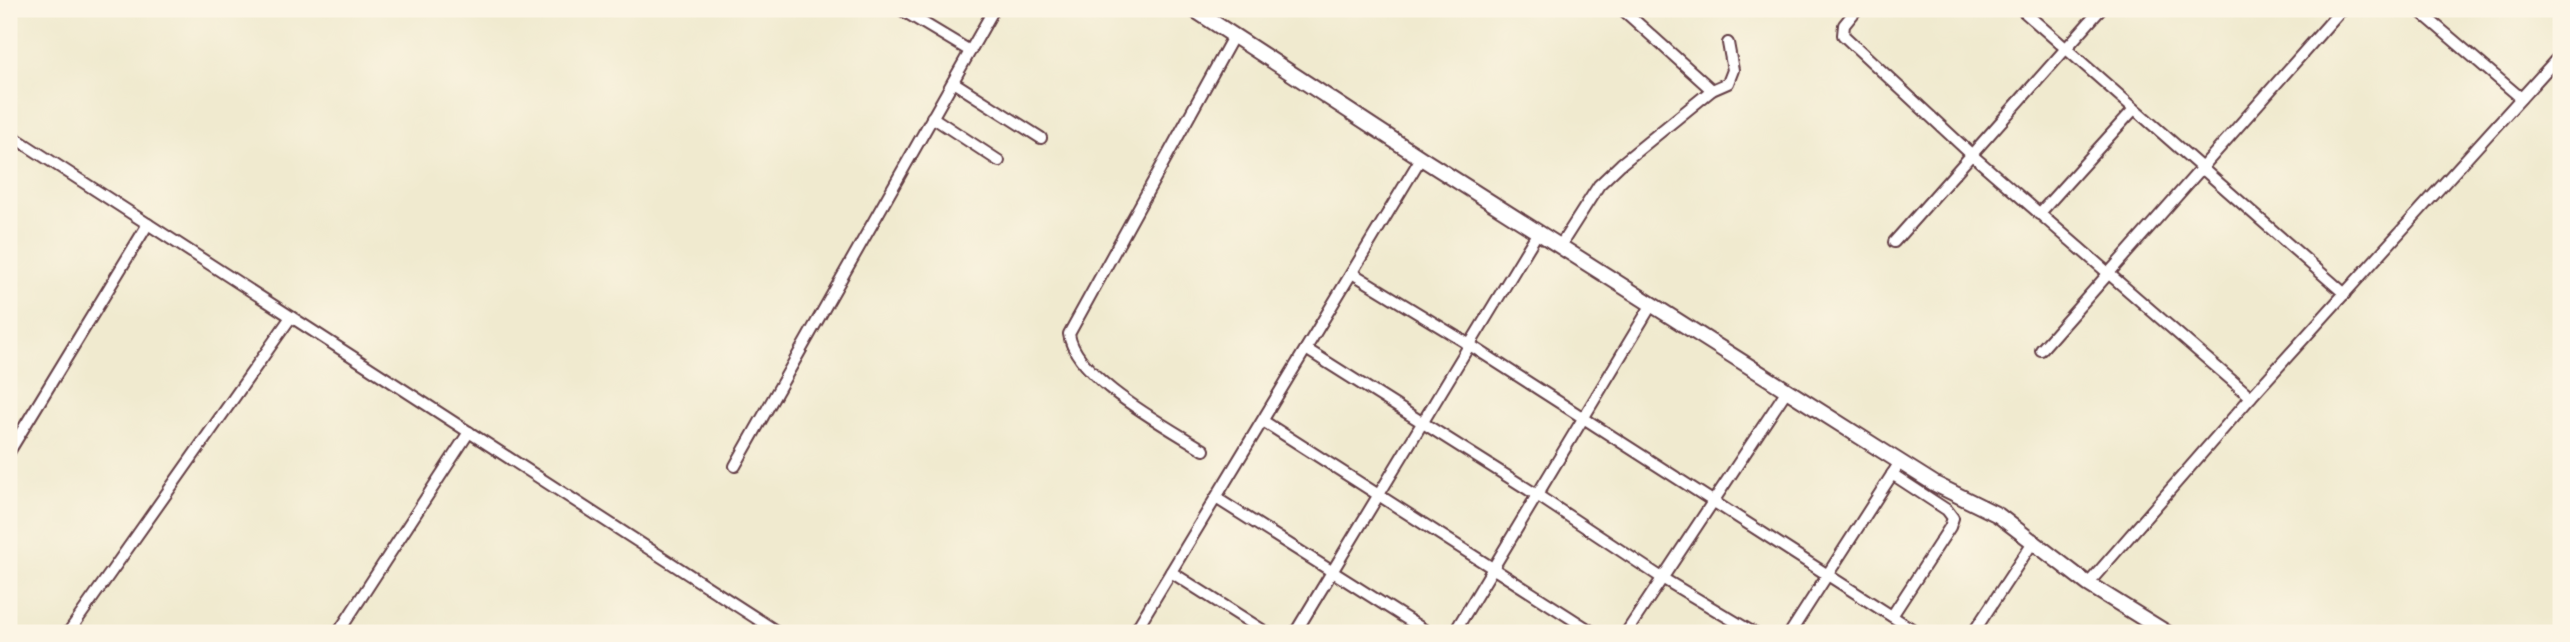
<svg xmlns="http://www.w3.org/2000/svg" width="2570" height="642" font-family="Mali,sans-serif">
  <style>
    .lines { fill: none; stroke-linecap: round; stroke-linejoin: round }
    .street-casing { stroke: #633d44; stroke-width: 14 }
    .secondary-casing { stroke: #633d44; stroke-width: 18 }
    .street { stroke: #fff; stroke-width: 10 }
    .secondary { stroke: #fff; stroke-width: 14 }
  </style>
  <rect width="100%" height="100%" fill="#fcf5e5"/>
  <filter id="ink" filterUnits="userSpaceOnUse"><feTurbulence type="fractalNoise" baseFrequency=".0143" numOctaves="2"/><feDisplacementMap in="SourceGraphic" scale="14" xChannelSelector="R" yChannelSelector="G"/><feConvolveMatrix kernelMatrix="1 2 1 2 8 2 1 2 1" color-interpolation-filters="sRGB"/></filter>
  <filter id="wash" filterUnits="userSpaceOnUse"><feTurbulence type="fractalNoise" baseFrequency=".00686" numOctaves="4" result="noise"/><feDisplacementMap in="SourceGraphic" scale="28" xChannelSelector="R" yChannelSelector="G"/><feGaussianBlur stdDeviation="1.57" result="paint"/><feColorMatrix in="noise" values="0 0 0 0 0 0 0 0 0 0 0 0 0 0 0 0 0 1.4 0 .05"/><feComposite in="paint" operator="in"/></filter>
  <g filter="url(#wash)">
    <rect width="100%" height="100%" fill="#f0eacf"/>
  </g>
  <g filter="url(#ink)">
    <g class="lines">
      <defs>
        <g id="street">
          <path d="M 900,9 L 970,51"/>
          <path d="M 1622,9 L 1712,90"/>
          <path d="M 1857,9 L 1844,25 L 1843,35 L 1972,155 L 2251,397"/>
          <path d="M 2021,9 L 2345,294"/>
          <path d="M 2417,9 L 2521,98"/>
          <path d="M 953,82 L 1041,138"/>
          <path d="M 932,117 L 999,161"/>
          <path d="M 9,134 L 779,633"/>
          <path d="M 2039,214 L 2134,109"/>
          <path d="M 1894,242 L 2101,9"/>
          <path d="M 1560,246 L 1599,185 L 1621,164 L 1712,90 L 1728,83 L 1733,70 L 1728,43"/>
          <path d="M 1352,273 L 1470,345 L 1918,633"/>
          <path d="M 1306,349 L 1537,495 L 1662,578 L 1754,633"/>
          <path d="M 2041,350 L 2342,9"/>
          <path d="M 1263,421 L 1594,633"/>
          <path d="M 1204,450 C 1168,427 1075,378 1069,334 L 1234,35"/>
          <path d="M 9,452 L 148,224"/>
          <path d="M 735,466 L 994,9"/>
          <path d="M 1216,498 L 1429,633"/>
          <path d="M 1171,572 L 1267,633"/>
          <path d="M 2088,584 L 2251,397 L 2561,54"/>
          <path d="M 1892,616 L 1950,527 L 1953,518 L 1947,510 L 1892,474"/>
          <path d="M 68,633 L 291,317"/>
          <path d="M 338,633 L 469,432"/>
          <path d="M 1134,633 L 1421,158"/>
          <path d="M 1295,633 L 1538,232"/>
          <path d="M 1454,633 L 1652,304"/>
          <path d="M 1626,633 L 1787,390"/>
          <path d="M 1790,633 L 1900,462"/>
          <path d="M 1973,633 L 2033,542"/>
        </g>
        <path id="secondary" d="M 1193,9 L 1421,158 L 1900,462 L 1935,484 L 1998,515 L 2088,584 L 2167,633"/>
      </defs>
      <use href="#street" class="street-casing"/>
      <use href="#secondary" class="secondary-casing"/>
      <use href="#street" class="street"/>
      <use href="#secondary" class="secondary"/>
    </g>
  </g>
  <rect width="2570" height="642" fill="none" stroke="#fcf5e5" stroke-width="35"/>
</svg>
